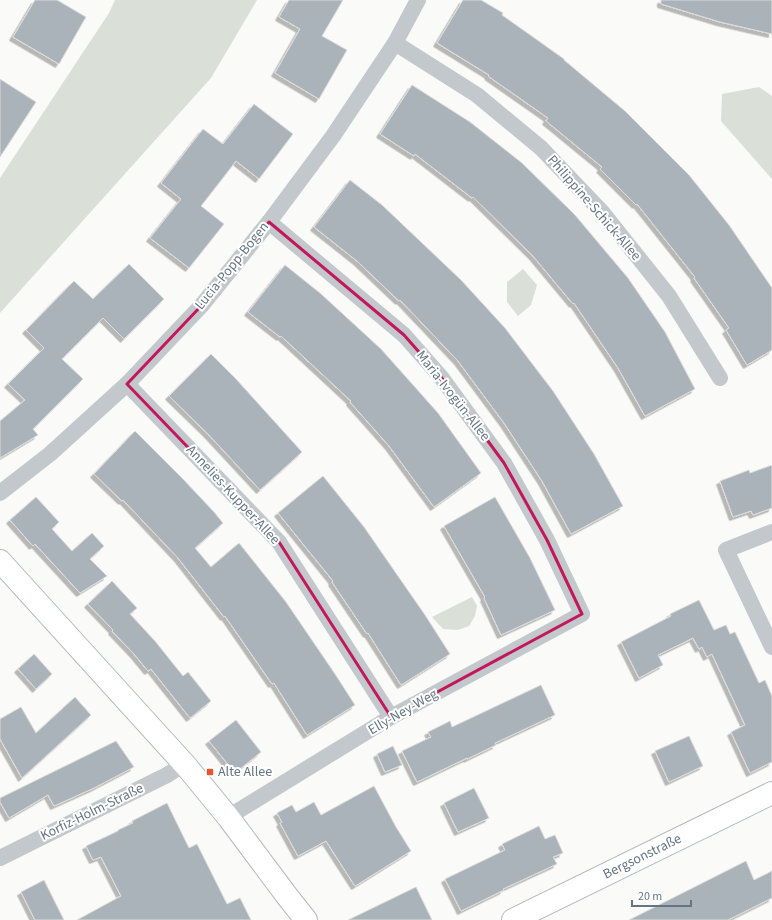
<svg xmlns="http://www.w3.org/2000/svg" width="772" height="920" font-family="'Source Sans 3',sans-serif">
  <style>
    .green { fill: #dadfd7 }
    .building { fill: #aab3b9; stroke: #dcdcda; filter: url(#shadow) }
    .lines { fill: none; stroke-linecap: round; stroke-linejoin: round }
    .secondary-casing { stroke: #b3babf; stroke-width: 24 }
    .street { stroke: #c3c8cc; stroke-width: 16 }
    .secondary { stroke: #fff; stroke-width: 22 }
    .marked { fill: none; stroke: #c2185b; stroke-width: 3; stroke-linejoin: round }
    .poi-dot { fill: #e4572e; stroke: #fff; stroke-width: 1.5 }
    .labels { text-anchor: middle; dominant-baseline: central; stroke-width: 4; stroke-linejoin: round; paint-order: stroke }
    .street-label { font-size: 14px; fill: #657683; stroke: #fff }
    .poi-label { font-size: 14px; fill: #657683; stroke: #fff; text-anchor: start }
  </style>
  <defs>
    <filter id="shadow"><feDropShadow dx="-3.5" dy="3.5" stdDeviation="0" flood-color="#0004"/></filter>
  </defs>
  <rect width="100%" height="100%" fill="#fafaf8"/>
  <g class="green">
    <path d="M 115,0 L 257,0 L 211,78 L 0,313 L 0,178 L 109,13 Z"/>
    <path d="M 759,87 L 772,96 L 772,179 L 721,121 L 722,94 Z"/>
    <path d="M 523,269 L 537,285 L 531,305 L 518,316 L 507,302 L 507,282 Z"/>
    <path d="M 472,597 L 477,606 L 475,616 L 469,626 L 458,630 L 443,629 L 432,617 Z"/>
  </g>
  <g class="building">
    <path d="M 35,0 L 57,0 L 86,17 L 59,64 L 13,37 Z"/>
    <path d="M 289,0 L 343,0 L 322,36 L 347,50 L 319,99 L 275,73 L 300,29 L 279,17 Z"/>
    <path d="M 463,0 L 481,0 L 503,13 L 502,15 L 564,59 L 564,60 L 625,111 L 689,175 L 729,225 L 772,288 L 772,350 L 747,365 L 726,330 L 729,328 L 694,278 L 695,277 L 637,204 L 636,205 L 600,169 L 602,167 L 546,121 L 548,118 L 488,76 L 489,75 L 437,43 Z"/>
    <path d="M 661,0 L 772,0 L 772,34 L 720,22 L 661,4 Z"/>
    <path d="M 0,79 L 36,102 L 0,157 Z"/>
    <path d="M 412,85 L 470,122 L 522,163 L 575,215 L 628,278 L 665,332 L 695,389 L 645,416 L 618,368 L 574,303 L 573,304 L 533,256 L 473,197 L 472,198 L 415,154 L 414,156 L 380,134 Z"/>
    <path d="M 254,104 L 293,134 L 259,179 L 236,161 L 219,183 L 201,206 L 224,224 L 189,268 L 150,238 L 181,199 L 161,183 L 203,129 L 223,144 Z"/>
    <path d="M 350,180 L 382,205 L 461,280 L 505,328 L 553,391 L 594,454 L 623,506 L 571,534 L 542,481 L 504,423 L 458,361 L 400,300 L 399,301 L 357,261 L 314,227 Z"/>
    <path d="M 129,264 L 164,299 L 124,339 L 103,318 L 62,359 L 83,379 L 33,429 L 38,435 L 0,458 L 0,421 L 25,400 L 8,384 L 44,348 L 26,330 L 74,281 L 93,299 Z"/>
    <path d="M 285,265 L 320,293 L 381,349 L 438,413 L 481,473 L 434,507 L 389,446 L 350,402 L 351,401 L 281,336 L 280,337 L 248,312 Z"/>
    <path d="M 211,354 L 236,379 L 302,452 L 260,490 L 208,434 L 169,396 Z"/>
    <path d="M 135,431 L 182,478 L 214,512 L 223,523 L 195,548 L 211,567 L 239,543 L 286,602 L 335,674 L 355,705 L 307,735 L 274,683 L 272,684 L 225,616 L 224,617 L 178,558 L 123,500 L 122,501 L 94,474 Z"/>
    <path d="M 772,465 L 772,508 L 753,515 L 751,511 L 733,517 L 720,481 L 749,470 L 750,473 Z"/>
    <path d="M 323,476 L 364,527 L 425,615 L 450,654 L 401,685 L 368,633 L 367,634 L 332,582 L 333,581 L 278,513 Z"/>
    <path d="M 36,497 L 59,522 L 52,529 L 72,551 L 92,533 L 104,546 L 90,559 L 107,576 L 80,593 L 35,544 L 33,546 L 10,520 Z"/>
    <path d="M 495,497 L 530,558 L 555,610 L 501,635 L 484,598 L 485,597 L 444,526 Z"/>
    <path d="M 112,581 L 137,608 L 130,614 L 155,641 L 183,676 L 188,672 L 211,701 L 190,718 L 151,669 L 148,671 L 134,654 L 112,631 L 113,630 L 88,604 Z"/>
    <path d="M 699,600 L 714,630 L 726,625 L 730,634 L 735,632 L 759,683 L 765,680 L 772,696 L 772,762 L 750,773 L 731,732 L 745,725 L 712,654 L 707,657 L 702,647 L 699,649 L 693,638 L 658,655 L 663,665 L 639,678 L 621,642 L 671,616 L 670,614 Z"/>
    <path d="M 34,654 L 52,674 L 36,689 L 18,669 Z"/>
    <path d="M 541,685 L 555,715 L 495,743 L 496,745 L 467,759 L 467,758 L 417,782 L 402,751 L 431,737 L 428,732 L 450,721 L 452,727 Z"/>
    <path d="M 75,697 L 91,715 L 22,778 L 0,739 L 0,719 L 21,707 L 36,733 Z"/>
    <path d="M 236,720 L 261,752 L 235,773 L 209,741 Z"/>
    <path d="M 689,736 L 703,766 L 669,782 L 655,751 Z"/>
    <path d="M 116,741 L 134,767 L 94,788 L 54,806 L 48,795 L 9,818 L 0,802 L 0,798 Z"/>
    <path d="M 393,746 L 402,765 L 385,772 L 377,754 Z"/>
    <path d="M 374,786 L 396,827 L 411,851 L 355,886 L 326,841 L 298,856 L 280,823 L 282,822 L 277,813 L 292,805 L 296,812 L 314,802 L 321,815 Z"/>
    <path d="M 474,788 L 489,818 L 458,832 L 444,803 Z"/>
    <path d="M 167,803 L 189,848 L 197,844 L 227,904 L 240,898 L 251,920 L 77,920 L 121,896 L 101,857 L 93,860 L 86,846 L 118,831 L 118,830 L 133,823 L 132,821 Z"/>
    <path d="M 539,826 L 545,839 L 555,835 L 563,853 L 553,857 L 557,864 L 503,889 L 504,890 L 461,911 L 445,879 L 505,850 L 502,844 Z"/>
    <path d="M 746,861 L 754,880 L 772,871 L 772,898 L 728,920 L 629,920 Z"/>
    <path d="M 44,880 L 64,920 L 35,920 L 21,892 Z"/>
    <path d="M 416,887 L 432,920 L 348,920 Z"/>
  </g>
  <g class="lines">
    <defs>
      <g id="secondary">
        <path d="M 0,561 L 187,767 L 228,817 L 287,896 L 306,920"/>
        <path id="s1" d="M 513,920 L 772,793"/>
      </g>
    </defs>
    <use href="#secondary" class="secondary-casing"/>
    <g class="street">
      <path d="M 395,43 L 477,95 L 541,148 L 602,212 L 669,296 L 720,378"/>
      <path d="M 127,384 L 279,542 L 391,717"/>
      <path d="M 0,493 L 50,454 L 127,384 L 202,305 L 269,222 L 333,136 L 395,43 L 418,0"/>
      <path d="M 772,532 L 726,550 L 772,647"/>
      <path d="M 228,817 L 391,717 L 582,614 L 547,540 L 504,463 L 441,377 L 404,335 L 269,222"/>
      <path d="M 0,858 L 167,775 L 184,764"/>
    </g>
    <use href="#secondary" class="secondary"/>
  </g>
  <path class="marked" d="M 269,222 L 404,335 L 441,377 L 504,463 L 547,540 L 582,614 L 391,717 L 279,542 L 127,384 L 202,305 Z"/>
  <rect class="poi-dot" x="206" y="768" width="8" height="8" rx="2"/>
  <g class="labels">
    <g class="street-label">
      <text transform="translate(594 208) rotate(49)">Philippine-Schick-Allee</text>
      <text transform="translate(232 266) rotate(-51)">Lucia-Popp-Bogen</text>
      <text transform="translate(453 396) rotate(52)">Maria-Ivogün-Allee</text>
      <text transform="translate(233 495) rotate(47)">Annelies-Kupper-Allee</text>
      <text transform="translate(403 712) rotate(-30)">Elly-Ney-Weg</text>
      <text transform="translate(92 812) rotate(-26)">Korfiz-Holm-Straße</text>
      <text stroke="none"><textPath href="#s1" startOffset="144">Bergsonstraße</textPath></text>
    </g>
    <g class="poi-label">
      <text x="218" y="772">Alte Allee</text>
    </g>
  </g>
  <path d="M632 900v6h59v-6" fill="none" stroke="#657683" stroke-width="2"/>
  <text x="638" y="900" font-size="12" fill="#657683" stroke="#ffffff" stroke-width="3" paint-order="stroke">20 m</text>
</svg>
